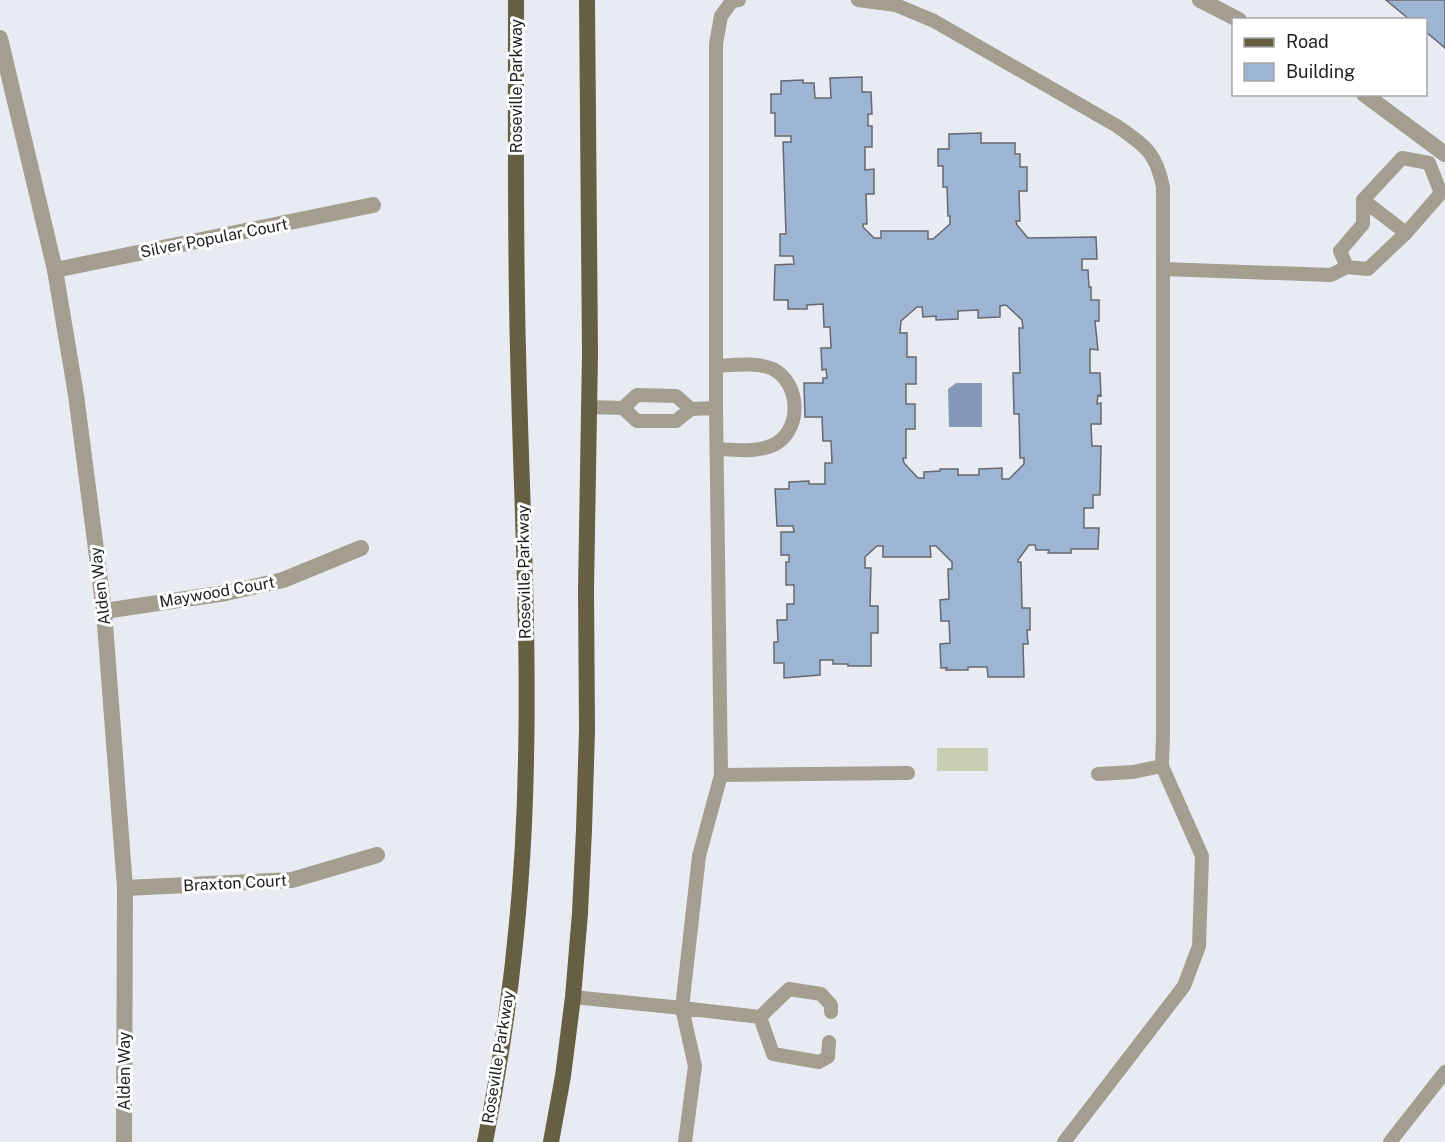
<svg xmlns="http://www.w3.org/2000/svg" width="1445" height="1142" font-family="'Public Sans',sans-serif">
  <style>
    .green { fill: #c9cdb2 }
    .water { fill: #8499b7 }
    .building { fill: #9db4d3; stroke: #66696f; stroke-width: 1.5; fill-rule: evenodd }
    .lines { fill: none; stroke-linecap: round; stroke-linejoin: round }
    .service { stroke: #a39e8f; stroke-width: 14 }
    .minor { stroke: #a39e8f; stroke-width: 16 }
    .tertiary { stroke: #a39e8f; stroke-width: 16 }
    .primary { stroke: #665f42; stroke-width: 16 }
    .labels { text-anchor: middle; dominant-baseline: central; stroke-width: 6; stroke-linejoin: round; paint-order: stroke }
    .street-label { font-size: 16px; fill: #1c1e20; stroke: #fff }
  </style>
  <rect width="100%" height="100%" fill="#e8ecf2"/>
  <rect class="green" x="937" y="748" width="51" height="23"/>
  <path class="water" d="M 956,383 L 982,383 L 982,427 L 949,427 L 948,389 Z"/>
  <g class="building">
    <path d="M 1386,0 L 1445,0 L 1445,48 L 1426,32 L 1426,20 L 1410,20 Z"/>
    <path d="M 862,77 L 862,92 L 871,92 L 872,114 L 868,114 L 868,126 L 872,126 L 872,147 L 865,147 L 865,170 L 874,169 L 874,194 L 866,194 L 867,224 L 863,224 L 863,227 L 874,238 L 881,238 L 881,231 L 928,231 L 928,239 L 933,239 L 950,224 L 950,216 L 948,216 L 947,187 L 943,187 L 943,166 L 938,166 L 938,149 L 949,149 L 949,134 L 981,133 L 981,143 L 1015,143 L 1015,154 L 1020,154 L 1020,167 L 1027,167 L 1027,191 L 1019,191 L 1020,221 L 1016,221 L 1017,225 L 1028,238 L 1096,237 L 1097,259 L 1082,259 L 1082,270 L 1088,270 L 1089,287 L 1091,287 L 1091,300 L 1099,300 L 1099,321 L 1095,321 L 1098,350 L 1090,349 L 1090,373 L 1100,373 L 1101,396 L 1098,395 L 1097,404 L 1101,403 L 1101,424 L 1091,424 L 1092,446 L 1101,446 L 1100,495 L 1093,495 L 1093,508 L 1084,508 L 1084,528 L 1099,528 L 1098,549 L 1071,549 L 1071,553 L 1048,553 L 1049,550 L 1036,550 L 1035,545 L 1029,545 L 1018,560 L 1018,562 L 1021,562 L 1022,608 L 1030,608 L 1030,630 L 1027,630 L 1028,644 L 1023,644 L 1024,677 L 988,677 L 987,667 L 968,667 L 968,670 L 946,670 L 947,668 L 941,668 L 940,644 L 950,643 L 949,621 L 941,621 L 940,600 L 949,599 L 948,569 L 952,569 L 952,562 L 936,546 L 930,546 L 931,557 L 883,557 L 883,546 L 877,546 L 865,557 L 865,568 L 871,568 L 870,606 L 878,606 L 878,633 L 871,633 L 871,666 L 848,666 L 848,664 L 833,664 L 833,660 L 820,660 L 820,675 L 784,678 L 784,663 L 774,663 L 774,642 L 778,642 L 777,620 L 787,620 L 787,604 L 794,604 L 794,585 L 786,585 L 786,562 L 789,562 L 789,555 L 781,555 L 781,532 L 794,532 L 793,526 L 777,526 L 775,489 L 789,489 L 789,482 L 809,481 L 809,484 L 825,484 L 825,463 L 832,463 L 831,441 L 823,441 L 822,417 L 805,417 L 804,383 L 823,383 L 823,378 L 827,378 L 826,369 L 822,370 L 821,348 L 831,348 L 830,327 L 824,327 L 823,304 L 807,305 L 807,309 L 788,309 L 788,300 L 774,300 L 775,265 L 794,264 L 793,256 L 780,256 L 780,234 L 786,234 L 783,142 L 791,142 L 791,136 L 775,136 L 775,113 L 771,113 L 771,94 L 781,94 L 781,81 L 803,80 L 803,83 L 814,83 L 815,98 L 831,98 L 830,78 ZM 1006,305 L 1022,320 L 1023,328 L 1019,328 L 1020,373 L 1013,373 L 1014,414 L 1019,414 L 1020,458 L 1024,458 L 1024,464 L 1009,479 L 1002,479 L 1002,468 L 979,469 L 979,475 L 958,475 L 958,469 L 940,469 L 940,471 L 924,472 L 924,478 L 918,478 L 904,463 L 903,458 L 906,458 L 906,429 L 915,429 L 915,404 L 906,404 L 906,384 L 916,384 L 916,357 L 907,357 L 907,333 L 900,333 L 901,321 L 917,307 L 922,307 L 923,317 L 936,316 L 936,320 L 958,319 L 958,311 L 978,310 L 978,318 L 1000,317 L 1000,306 Z"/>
  </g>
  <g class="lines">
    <g class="service">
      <path d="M 858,0 L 896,5 L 934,21 L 1117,126 C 1145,146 1156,152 1163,187 L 1163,735 L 1162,766 L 1133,772 L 1098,774"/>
      <path d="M 1402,158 L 1429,163 L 1441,193 L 1406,233 L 1368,269 L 1347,267 L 1340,251 L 1363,224 L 1363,200 Z"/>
      <path d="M 1363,200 L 1406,233"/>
      <path d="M 1163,269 L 1331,275 L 1347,267"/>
      <path d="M 717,366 C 732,365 758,362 773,369 C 800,383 802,427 777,443 C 761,453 735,450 717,449"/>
      <path d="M 588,407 L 623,408 L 637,421 L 676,421 L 691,409 L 716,408 L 721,775 L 908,773"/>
      <path d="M 623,408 L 637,395 L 676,396 L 691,409"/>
      <path d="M 716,408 L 716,44 L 721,16 L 732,1 L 739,0"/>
      <path d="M 573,997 L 682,1008 L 699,856 L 721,775"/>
      <path d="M 760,1017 L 789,989 L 821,994 L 831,1005 L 831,1012"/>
      <path d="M 685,1142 L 695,1066 L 682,1008 L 760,1017 L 773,1054 L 819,1062 L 828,1057 L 829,1042"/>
      <path d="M 1064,1142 L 1184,986 L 1199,946 L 1202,856 L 1162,766"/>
      <path d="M 1390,1142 L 1445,1072"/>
    </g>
    <g class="minor">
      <path d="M 0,38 L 55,270 L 76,395 L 104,611 L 125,888 L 124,1142"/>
      <path d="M 55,270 L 373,205"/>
      <path d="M 104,611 L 226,593 L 283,580 L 361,548"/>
      <path d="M 125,888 L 292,880 L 377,855"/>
    </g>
    <g class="tertiary">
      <path d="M 1200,0 L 1239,20"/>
      <path d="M 1364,94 L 1445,154"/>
    </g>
    <g class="primary">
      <path d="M 485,1142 C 510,1017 524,887 526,759 C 529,623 521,487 518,351 C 515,234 516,117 516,0"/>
      <path d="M 551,1142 L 563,1076 L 573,997 L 580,913 L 584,830 L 587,730 L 586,589 L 590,354 L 587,0"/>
    </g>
  </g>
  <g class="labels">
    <g class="street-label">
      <text transform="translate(516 86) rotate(-90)">Roseville Parkway</text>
      <text transform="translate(214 238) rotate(-11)">Silver Popular Court</text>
      <text transform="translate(524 572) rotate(-91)">Roseville Parkway</text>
      <text transform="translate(100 586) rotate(-97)">Alden Way</text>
      <text transform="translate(217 592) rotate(-10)">Maywood Court</text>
      <text transform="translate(235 883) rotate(-3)">Braxton Court</text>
      <text transform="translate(498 1057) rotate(-81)">Roseville Parkway</text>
      <text transform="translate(124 1071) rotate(-90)">Alden Way</text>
    </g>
  </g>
  <rect x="1232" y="18" width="195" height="78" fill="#ffffff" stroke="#a4a5a6" stroke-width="1.5"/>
  <rect x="1244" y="38" width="30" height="9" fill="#665f42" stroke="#a4a5a6" stroke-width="1.5"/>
  <text x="1286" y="48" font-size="18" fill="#1c1e20">Road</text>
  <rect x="1244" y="63" width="30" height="18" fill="#9db4d3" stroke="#a4a5a6" stroke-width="1.5"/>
  <text x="1286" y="78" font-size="18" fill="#1c1e20">Building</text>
</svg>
